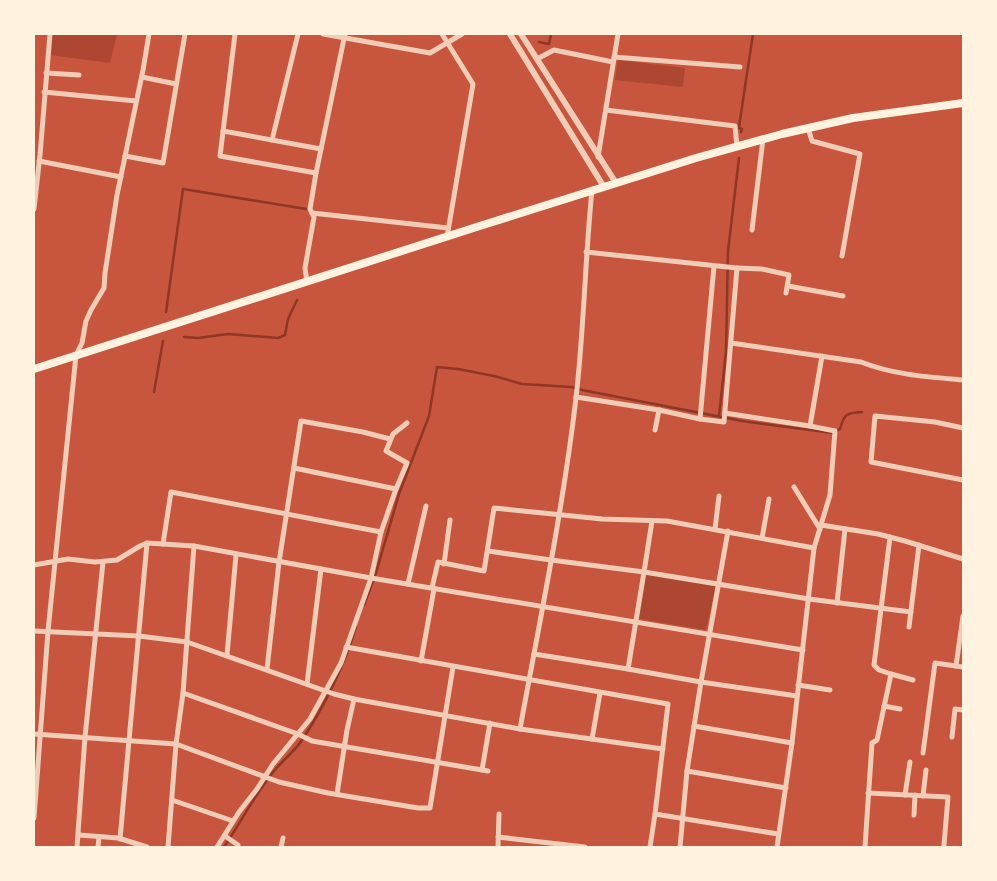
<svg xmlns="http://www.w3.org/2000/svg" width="997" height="881" font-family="Arial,sans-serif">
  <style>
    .green { fill: #ae4732 }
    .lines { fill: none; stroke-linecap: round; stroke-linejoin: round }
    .stream { stroke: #8f3625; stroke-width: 2.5 }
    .minor { stroke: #f1ccb7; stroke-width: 5 }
    .tertiary { stroke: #f1ccb7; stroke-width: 6 }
    .trunk { stroke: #fff3e0; stroke-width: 8 }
  </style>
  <rect width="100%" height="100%" fill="#c8553d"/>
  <g class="green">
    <path d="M 52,34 L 117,34 L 110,63 L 50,55 Z"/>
    <path d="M 618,60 L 685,68 L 683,87 L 615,80 Z"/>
    <path d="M 646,574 L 716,585 L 706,630 L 639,619 Z"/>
  </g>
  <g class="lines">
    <g class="stream">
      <path d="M 539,42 L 549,44 L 551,34"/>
      <path d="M 741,132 L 742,129 L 739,128 L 740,120 L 753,34"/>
      <path d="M 166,312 L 183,189 L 306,209"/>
      <path d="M 184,337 L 198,338 L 228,334 L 278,338 L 285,335 L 288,319 L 297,300"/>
      <path d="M 154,392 L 163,341"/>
      <path d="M 719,416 L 726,352 L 728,251 L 739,158"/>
      <path d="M 364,605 L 376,573 L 399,494 L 429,416 L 437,367 L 458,369 L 494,376 L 522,384 L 572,387 L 582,390 L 742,421 L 833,433 L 840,429 C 844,414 846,413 862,412"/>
      <path d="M 224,847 C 241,822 255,794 274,771 C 283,760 295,751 302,740 C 326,704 343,668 356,627"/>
    </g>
    <g class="minor">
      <path d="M 235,34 L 220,156 L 316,173"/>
      <path d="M 323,34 L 430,53 L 462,34"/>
      <path d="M 442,34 L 473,84 L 447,237"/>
      <path d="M 614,57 L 740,67"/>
      <path d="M 537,59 L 554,50 L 613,62"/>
      <path d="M 46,73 L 79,75"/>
      <path d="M 142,77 L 176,84"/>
      <path d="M 44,92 L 136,101"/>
      <path d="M 606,110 L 735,126 L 737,147"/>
      <path d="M 808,128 L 812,141 L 860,154 L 842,256"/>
      <path d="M 223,131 L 321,149"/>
      <path d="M 272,140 L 298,34"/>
      <path d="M 125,156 L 163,163 L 185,34"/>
      <path d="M 598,157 L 618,34"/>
      <path d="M 39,161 L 121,177"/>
      <path d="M 34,209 L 40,155 L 50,34"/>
      <path d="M 312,213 L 448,228"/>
      <path d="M 752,230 L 763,139"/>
      <path d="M 586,252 L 737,268 L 724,422 L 700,419"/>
      <path d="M 737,268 L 762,269 L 789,275 L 786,293"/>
      <path d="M 307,282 L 305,268 L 314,217 L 310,209 L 316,173 L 345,34"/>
      <path d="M 788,286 L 843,296"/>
      <path d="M 731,343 L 861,362 C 894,375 928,377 963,380"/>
      <path d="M 576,397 L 659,410 L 700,419 L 714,266"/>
      <path d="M 725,413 L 810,426 L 822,356"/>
      <path d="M 810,426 L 835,431 L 830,495 L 814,548"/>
      <path d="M 963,428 L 935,422 L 875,416 L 871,462 L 963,480"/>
      <path d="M 655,430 L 659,410"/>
      <path d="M 294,468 L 396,489"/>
      <path d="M 794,487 L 820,529"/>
      <path d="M 821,525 L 878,534 L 905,541 L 963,559"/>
      <path d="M 715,529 L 719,496"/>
      <path d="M 728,531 L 701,682 L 797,696"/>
      <path d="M 762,538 L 769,499"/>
      <path d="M 163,544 L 171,492 L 381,532"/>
      <path d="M 488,551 L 551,560 L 644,572 L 652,521"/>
      <path d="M 444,564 L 450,520"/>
      <path d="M 34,565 L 68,559 L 95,562 L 117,560 L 140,546 L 147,543 L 194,546 L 371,578 L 803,650"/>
      <path d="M 408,584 L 426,506"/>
      <path d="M 432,588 L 438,562 L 484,571 L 494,508 L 602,519 L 667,521 L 814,548 L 792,743 L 777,847"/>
      <path d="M 837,603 L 845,529"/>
      <path d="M 909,627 L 919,545"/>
      <path d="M 34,631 L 139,636 L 187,642 L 334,694 L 354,699 L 520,729 L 663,749"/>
      <path d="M 346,647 L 668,704 L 655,814"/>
      <path d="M 534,654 L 628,669"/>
      <path d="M 227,655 L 236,555"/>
      <path d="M 421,661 L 434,589"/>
      <path d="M 956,666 L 963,616"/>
      <path d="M 267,669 L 279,562 L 301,421 L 363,432 L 390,439"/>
      <path d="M 891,674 L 913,680"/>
      <path d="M 307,684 L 321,569"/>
      <path d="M 798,685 L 830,690"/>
      <path d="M 183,693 L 298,734 L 312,741 L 488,771"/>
      <path d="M 884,706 L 900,709"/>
      <path d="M 694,726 L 792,743"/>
      <path d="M 520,729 C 540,619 563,509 576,398 C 584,329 585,259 592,190"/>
      <path d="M 34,734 L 176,744 L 279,782 L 328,793 L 418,808 L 430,808 L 453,667"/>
      <path d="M 952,737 L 955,709 L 963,710"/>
      <path d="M 592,739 L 600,693"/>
      <path d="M 923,753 L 935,663 L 963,667"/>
      <path d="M 482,770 L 490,723"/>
      <path d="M 687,771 L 786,788"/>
      <path d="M 868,793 L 948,797 L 944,845"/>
      <path d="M 337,794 L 347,730 L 354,699"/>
      <path d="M 905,795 L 910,762"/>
      <path d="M 923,796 L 926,770"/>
      <path d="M 172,800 L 233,821"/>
      <path d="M 914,815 L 915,795"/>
      <path d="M 34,818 L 48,631 L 76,355 L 82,343 L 86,321 L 91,310 L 104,288 L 105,273 L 117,195 L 143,70 L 149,34"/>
      <path d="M 79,835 L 118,838 L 147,847"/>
      <path d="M 225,836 L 238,845 L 238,847"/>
      <path d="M 498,837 L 585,847"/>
      <path d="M 120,839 L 147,543"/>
      <path d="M 77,847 L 85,737 L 103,562"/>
      <path d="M 98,847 L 99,837"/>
      <path d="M 168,847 L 176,744 L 183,693 L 194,546"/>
      <path d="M 217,847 L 239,812 L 257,789 L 273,764 L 310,719 L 341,663 L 371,578 L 381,532 L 396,489 L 407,463 L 386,451 L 393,434 L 407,423"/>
      <path d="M 281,847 L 283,838"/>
      <path d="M 498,847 L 499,814"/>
      <path d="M 650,847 L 655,814 L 778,834"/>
      <path d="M 680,847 L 687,771 L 701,682 L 628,669 L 644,572 L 809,599 L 911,612"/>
      <path d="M 865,847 L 872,743 L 877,740 L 891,674 L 879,670 L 874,665 L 890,537"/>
    </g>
    <g class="tertiary">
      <path d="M 510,34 L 604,187"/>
      <path d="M 521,34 L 616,183"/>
    </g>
    <path class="trunk" d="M 34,369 L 486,224 L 696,158 L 782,134 L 853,118 L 963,103"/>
  </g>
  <rect width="997" height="881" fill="none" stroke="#fff3e0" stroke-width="70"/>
</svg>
